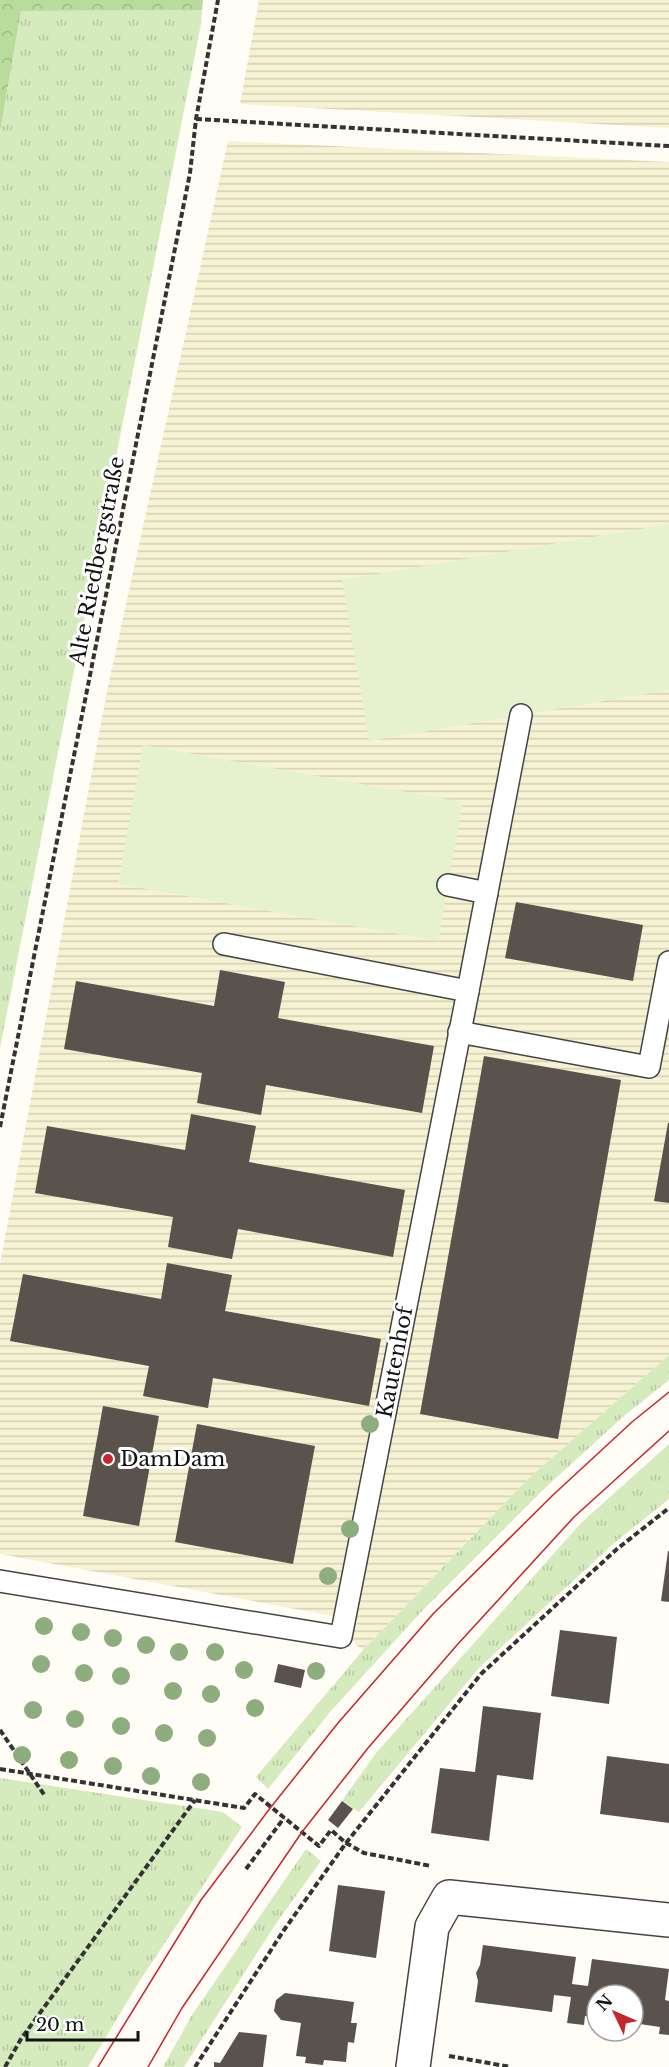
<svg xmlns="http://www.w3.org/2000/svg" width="669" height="2067" font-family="'Libre Baskerville',serif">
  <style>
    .farmland { fill: url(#farmland-rules) }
    .grass { fill: url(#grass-tufts) }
    .forest { fill: url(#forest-crowns) }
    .pitch { fill: #e6f2cf }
    .building { fill: #5a524d }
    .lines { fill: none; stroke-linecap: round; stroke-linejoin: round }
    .lane-casing { stroke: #444; stroke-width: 24 }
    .street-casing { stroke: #444; stroke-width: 36 }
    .path { stroke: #333; stroke-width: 4; stroke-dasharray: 6 3; stroke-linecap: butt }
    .lane { stroke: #fff; stroke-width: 21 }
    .street { stroke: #fff; stroke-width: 33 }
    .tram { stroke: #c4262e; stroke-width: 1.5 }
    .tree { fill: #8dad7f }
    .poi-dot { fill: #c4262e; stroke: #fff; stroke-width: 2 }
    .labels { text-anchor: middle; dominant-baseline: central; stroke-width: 6; stroke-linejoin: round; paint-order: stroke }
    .street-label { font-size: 21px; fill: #111; stroke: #fff }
    .poi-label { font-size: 21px; fill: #111; stroke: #fff; text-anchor: start }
  </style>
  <defs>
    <pattern id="farmland-rules" width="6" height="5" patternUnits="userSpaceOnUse" patternTransform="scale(1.5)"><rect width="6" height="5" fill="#f6f3d4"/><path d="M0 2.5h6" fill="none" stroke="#d2cfb5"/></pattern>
    <pattern id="grass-tufts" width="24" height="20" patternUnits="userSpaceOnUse" patternTransform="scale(1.5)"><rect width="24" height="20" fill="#d5ebbd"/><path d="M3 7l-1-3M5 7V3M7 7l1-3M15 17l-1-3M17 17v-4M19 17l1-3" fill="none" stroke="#b6c8a1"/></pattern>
    <pattern id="forest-crowns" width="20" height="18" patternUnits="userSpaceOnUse" patternTransform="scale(1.5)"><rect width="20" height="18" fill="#b9dc9c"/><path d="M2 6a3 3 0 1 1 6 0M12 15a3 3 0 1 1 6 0" fill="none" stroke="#9ebc85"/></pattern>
  </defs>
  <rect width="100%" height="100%" fill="#fffdf5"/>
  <g class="farmland">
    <path d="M 259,0 L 669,0 L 669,128 L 240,104 Z"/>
    <path d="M 228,141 L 669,162 L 669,1355 L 529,1478 L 363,1650 L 355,1644 L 339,1617 L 0,1554 L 0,1264 L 108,686 Z"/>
  </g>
  <g class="grass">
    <path d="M 202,10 L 201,24 L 0,1048 L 0,132 L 21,11 Z"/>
    <path d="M 669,1355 L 669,1380 L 624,1416 L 545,1488 L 421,1612 L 331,1711 L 268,1789 L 256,1777 L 363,1650 L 529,1478 Z"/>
    <path d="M 669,1444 L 669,1499 L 613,1544 L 479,1668 L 359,1812 L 342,1801 L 376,1753 L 581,1523 Z"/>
    <path d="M 0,1778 L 223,1812 L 242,1827 L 139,1982 L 88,2067 L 0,2067 Z"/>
    <path d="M 306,1849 L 321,1861 L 275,1925 L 184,2067 L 163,2067 L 192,2015 Z"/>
  </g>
  <path class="forest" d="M 0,0 L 203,0 L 202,10 L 21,11 L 0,132 Z"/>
  <g class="pitch">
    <path d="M 669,524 L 669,690 L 369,741 L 342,580 Z"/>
    <path d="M 143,745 L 463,802 L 438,941 L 118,884 Z"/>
  </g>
  <g class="building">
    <path d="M 516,902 L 643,925 L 633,981 L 505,958 Z"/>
    <path d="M 220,970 L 285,982 L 278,1018 L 434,1046 L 422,1113 L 266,1085 L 261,1115 L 197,1103 L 202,1073 L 64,1049 L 76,981 L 214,1006 Z"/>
    <path d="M 484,1056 L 621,1080 L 558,1439 L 420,1414 Z"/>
    <path d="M 191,1114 L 256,1126 L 249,1162 L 405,1190 L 393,1257 L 238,1229 L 232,1259 L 168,1247 L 173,1217 L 35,1193 L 47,1126 L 185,1150 Z"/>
    <path d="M 668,1123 L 669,1123 L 669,1203 L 654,1201 Z"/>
    <path d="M 167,1263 L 232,1275 L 225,1311 L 381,1339 L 369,1406 L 213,1378 L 208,1408 L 143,1396 L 149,1366 L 10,1341 L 23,1274 L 161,1299 Z"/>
    <path d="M 103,1406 L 159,1416 L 139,1526 L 83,1516 Z"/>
    <path d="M 197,1424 L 315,1446 L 293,1564 L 175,1542 Z"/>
    <path d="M 668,1551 L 669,1551 L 669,1602 L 661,1601 Z"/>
    <path d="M 560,1630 L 617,1637 L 609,1704 L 551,1696 Z"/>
    <path d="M 278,1664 L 305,1670 L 301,1688 L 274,1682 Z"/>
    <path d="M 483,1706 L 541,1713 L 533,1780 L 497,1775 L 489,1841 L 431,1833 L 440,1768 L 475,1772 Z"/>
    <path d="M 607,1756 L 669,1764 L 669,1823 L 600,1814 Z"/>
    <path d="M 342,1801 L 353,1809 L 338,1828 L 328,1820 Z"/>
    <path d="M 338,1885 L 385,1891 L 376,1958 L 329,1951 Z"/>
    <path d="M 483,1945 L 576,1957 L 572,1984 L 588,1986 L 592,1959 L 669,1969 L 665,2000 L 669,2001 L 669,2035 L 659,2034 L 660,2027 L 633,2023 L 633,1995 L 597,1995 L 597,2018 L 585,2016 L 584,2025 L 567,2023 L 571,1997 L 554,1995 L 552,2012 L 475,2002 L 478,1981 L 476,1973 L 480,1965 Z"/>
    <path d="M 285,1993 L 354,2002 L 351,2023 L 357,2023 L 354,2043 L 348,2042 L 346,2062 L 324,2060 L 323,2065 L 305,2063 L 306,2057 L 296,2056 L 301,2023 L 281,2020 L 274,2011 L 276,2000 Z"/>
    <path d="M 239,2032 L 267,2035 L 263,2067 L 214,2067 L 214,2062 L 220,2063 Z"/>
  </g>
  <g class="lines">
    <defs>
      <g id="lane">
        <path d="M 448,885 L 487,893"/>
        <path d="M 468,991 L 521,715"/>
        <path d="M 459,1032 L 649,1067 L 669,962"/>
        <path d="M 0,1581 L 341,1637 L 468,991 L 224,944"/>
      </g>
      <path id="street" d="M 413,2067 L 432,1927 L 449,1897 L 669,1920"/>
    </defs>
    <use href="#lane" class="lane-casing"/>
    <use href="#street" class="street-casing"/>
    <g class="path">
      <path d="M 196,119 L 669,146"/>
      <path d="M 0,1127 L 190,173 L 196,119 L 218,0"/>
      <path d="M 0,1730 L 45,1796"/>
      <path d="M 0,1769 L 244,1808 L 255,1794 L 319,1846 L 331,1830 L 346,1843 L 364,1853 L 431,1866"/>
      <path d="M 246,1869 L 284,1818"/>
      <path d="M 449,2056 L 511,2067"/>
      <path d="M 5,2067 L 21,2039 L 195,1800"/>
      <path d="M 195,2067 L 284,1930 L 346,1843 L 481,1674 L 617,1549 L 669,1508"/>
    </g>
    <use href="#lane" class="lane"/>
    <use href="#street" class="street"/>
    <g class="tram">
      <path d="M 98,2067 L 201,1900 L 271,1807 L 338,1723 L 433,1614 L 553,1495 L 632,1422 L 669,1392"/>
      <path d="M 148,2067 L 182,2008 L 302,1832 L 368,1748 L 457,1645 L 574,1517 L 669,1431"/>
    </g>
  </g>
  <g class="tree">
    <circle cx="370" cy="1424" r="9"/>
    <circle cx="350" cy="1529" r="9"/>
    <circle cx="328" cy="1576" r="9"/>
    <circle cx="44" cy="1626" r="9"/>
    <circle cx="81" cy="1632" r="9"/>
    <circle cx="113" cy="1638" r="9"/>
    <circle cx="146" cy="1645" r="9"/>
    <circle cx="179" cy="1652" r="9"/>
    <circle cx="215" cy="1652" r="9"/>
    <circle cx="41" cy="1664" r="9"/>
    <circle cx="244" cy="1670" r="9"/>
    <circle cx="316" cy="1671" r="9"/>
    <circle cx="84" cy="1673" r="9"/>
    <circle cx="121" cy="1676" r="9"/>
    <circle cx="173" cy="1691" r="9"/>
    <circle cx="211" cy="1694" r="9"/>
    <circle cx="255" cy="1708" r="9"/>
    <circle cx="33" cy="1710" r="9"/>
    <circle cx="75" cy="1719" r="9"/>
    <circle cx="121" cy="1726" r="9"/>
    <circle cx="164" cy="1733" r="9"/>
    <circle cx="207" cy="1738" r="9"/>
    <circle cx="22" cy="1755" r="9"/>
    <circle cx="69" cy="1760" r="9"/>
    <circle cx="113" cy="1766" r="9"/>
    <circle cx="151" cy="1776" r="9"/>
    <circle cx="201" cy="1782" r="9"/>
  </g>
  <circle class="poi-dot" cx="108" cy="1459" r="6"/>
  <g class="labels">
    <g class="street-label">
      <text transform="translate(97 561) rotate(-79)">Alte Riedbergstraße</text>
      <text transform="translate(395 1362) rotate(-79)">Kautenhof</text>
    </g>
    <g class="poi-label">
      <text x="120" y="1459">DamDam</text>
    </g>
  </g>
  <g transform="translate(615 2013) rotate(314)"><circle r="28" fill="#ffffff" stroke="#a0a0a0" stroke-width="1.5"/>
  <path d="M0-4.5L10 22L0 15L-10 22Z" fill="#c4262e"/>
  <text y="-9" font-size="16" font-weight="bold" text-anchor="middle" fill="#111111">N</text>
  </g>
  <path d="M27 2031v9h111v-9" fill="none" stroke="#111111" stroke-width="3"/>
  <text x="36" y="2031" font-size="18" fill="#111111" stroke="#ffffff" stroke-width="4.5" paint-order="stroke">20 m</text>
</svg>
